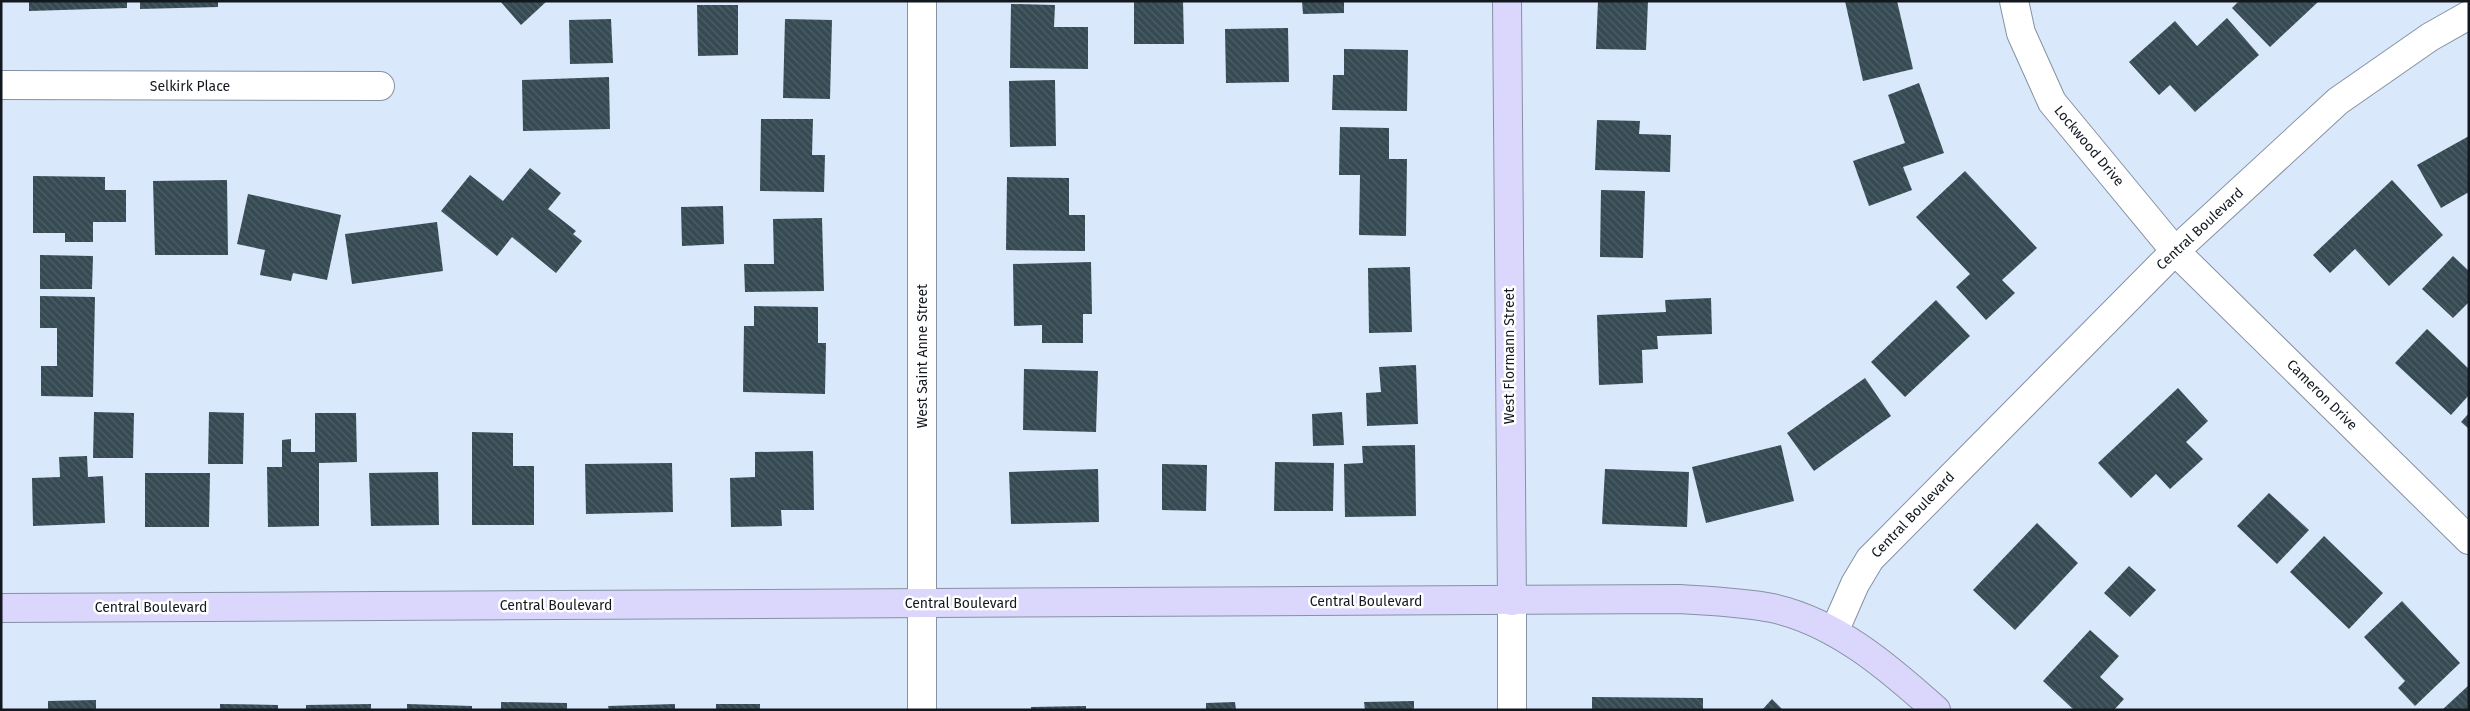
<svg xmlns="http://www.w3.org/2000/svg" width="2470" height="711" font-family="'Fira Sans',sans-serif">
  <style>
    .building { fill: url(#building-back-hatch) }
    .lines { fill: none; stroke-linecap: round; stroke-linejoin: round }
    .street-casing { stroke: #8592a3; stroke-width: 30 }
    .secondary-casing { stroke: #8592a3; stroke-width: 30 }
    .street { stroke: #fff; stroke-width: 28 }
    .secondary { stroke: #dbd6fc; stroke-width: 28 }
    .labels { text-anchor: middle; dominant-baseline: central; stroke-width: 5; stroke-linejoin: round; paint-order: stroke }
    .street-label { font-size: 14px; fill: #13181e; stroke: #fff }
  </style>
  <defs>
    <pattern id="building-back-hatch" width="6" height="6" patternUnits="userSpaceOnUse" patternTransform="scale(1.25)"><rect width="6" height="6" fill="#354a52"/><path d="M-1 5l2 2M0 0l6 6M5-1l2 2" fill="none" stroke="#4f6067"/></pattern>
  </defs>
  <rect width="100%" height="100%" fill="#dae8fb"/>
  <g class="building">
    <path d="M 29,1 L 127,1 L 127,8 L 29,11 Z"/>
    <path d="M 140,1 L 218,1 L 218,7 L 140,9 Z"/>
    <path d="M 500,1 L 547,1 L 521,25 Z"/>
    <path d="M 1134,1 L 1183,1 L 1184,44 L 1134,44 Z"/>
    <path d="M 1302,1 L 1344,1 L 1344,13 L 1303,14 Z"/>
    <path d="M 1598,1 L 1648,1 L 1646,50 L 1596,49 Z"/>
    <path d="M 1845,1 L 1897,1 L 1913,69 L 1863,81 Z"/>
    <path d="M 2239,1 L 2319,1 L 2270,47 L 2232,8 Z"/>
    <path d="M 1011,4 L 1055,5 L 1054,27 L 1088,27 L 1088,69 L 1010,68 Z"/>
    <path d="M 697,5 L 738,5 L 738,55 L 698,56 Z"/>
    <path d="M 2227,18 L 2259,55 L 2195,112 L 2170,85 L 2159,95 L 2129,62 L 2175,21 L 2197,46 Z"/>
    <path d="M 611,19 L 613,63 L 570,64 L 569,20 Z"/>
    <path d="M 785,19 L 832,20 L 830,99 L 783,98 Z"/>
    <path d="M 1288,28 L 1289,82 L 1226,83 L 1225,29 Z"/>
    <path d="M 1344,49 L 1408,50 L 1407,111 L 1332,110 L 1333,75 L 1344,75 Z"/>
    <path d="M 609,77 L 610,129 L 523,131 L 522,80 Z"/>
    <path d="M 1055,80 L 1056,146 L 1010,147 L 1009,81 Z"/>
    <path d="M 1919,83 L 1944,153 L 1903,167 L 1912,190 L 1869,206 L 1853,161 L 1905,143 L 1888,95 Z"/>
    <path d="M 761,119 L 813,119 L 812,155 L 825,155 L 824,192 L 760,191 Z"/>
    <path d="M 1597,120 L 1640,121 L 1639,134 L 1671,135 L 1670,172 L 1595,170 Z"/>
    <path d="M 1340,127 L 1389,128 L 1389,159 L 1407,159 L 1406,236 L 1359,235 L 1360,175 L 1339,175 Z"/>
    <path d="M 2469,136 L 2469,192 L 2441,208 L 2417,165 Z"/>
    <path d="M 530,168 L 561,193 L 548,209 L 576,231 L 573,234 L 582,241 L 556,273 L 512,237 L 497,256 L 441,211 L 470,175 L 503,201 Z"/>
    <path d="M 1965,171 L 2037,248 L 2002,280 L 2015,293 L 1986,320 L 1956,287 L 1970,274 L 1916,217 Z"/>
    <path d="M 33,176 L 105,177 L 105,190 L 126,190 L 126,222 L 93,222 L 93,242 L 65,242 L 65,233 L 33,233 Z"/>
    <path d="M 1007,177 L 1069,178 L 1069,215 L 1085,215 L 1085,251 L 1006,250 Z"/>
    <path d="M 227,180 L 228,255 L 155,255 L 153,181 Z"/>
    <path d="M 2392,180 L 2443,235 L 2389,286 L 2355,249 L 2330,273 L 2313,255 Z"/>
    <path d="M 1601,190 L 1645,191 L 1643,258 L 1600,257 Z"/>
    <path d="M 248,194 L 341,215 L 327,280 L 293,273 L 291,281 L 260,275 L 265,250 L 237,244 Z"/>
    <path d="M 723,206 L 724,244 L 682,246 L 681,207 Z"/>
    <path d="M 822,218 L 824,291 L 745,292 L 744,264 L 774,264 L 773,219 Z"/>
    <path d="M 437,222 L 443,271 L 352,284 L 345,234 Z"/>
    <path d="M 40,255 L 93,256 L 92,289 L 40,289 Z"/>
    <path d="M 2453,256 L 2469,271 L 2469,302 L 2453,318 L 2422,289 Z"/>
    <path d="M 1091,262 L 1092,314 L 1083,314 L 1083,343 L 1042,343 L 1042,325 L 1014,326 L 1013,264 Z"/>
    <path d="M 1410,267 L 1412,332 L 1369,333 L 1368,268 Z"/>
    <path d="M 40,296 L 95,297 L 93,397 L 41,396 L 41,366 L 57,366 L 57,328 L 40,328 Z"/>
    <path d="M 1711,298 L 1712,334 L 1657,336 L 1658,349 L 1642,350 L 1643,383 L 1599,385 L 1597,315 L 1666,312 L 1665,300 Z"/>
    <path d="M 1936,300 L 1970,336 L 1905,397 L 1871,362 Z"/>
    <path d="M 754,306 L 818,307 L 818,343 L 826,343 L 825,394 L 743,392 L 744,326 L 754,326 Z"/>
    <path d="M 2427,329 L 2469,369 L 2469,395 L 2451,415 L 2395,363 Z"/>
    <path d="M 1416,365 L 1418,424 L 1367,426 L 1366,393 L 1381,392 L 1379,367 Z"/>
    <path d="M 1024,369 L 1098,371 L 1096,432 L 1023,430 Z"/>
    <path d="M 1865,378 L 1891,416 L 1814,471 L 1787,433 Z"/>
    <path d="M 2178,388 L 2208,421 L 2186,442 L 2203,459 L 2170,489 L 2156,474 L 2131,498 L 2098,463 Z"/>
    <path d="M 94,412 L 134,413 L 133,458 L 93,458 Z"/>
    <path d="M 209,412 L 244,413 L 243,464 L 208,464 Z"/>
    <path d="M 1342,412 L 1344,445 L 1313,446 L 1312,414 Z"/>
    <path d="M 315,413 L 356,413 L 357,462 L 319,463 L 319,526 L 268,527 L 267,467 L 282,467 L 282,440 L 291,439 L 291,452 L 315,452 Z"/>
    <path d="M 2469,413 L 2469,429 L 2461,422 Z"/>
    <path d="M 472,432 L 513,433 L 513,466 L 534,466 L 534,525 L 472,525 Z"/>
    <path d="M 1415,445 L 1416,516 L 1345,517 L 1344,464 L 1363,463 L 1362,446 Z"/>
    <path d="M 1781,445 L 1794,501 L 1706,523 L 1692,467 Z"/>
    <path d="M 813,451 L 814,510 L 781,510 L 782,526 L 731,527 L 730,478 L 755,477 L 755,452 Z"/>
    <path d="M 87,456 L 88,477 L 103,476 L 105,523 L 33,526 L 32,478 L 60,477 L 59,457 Z"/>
    <path d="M 1275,462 L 1334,463 L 1333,511 L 1274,511 Z"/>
    <path d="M 672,463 L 673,512 L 586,514 L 585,464 Z"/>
    <path d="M 1162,464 L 1207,465 L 1206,511 L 1162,510 Z"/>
    <path d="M 1098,469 L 1099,522 L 1011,524 L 1009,472 Z"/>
    <path d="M 1605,469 L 1689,472 L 1687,527 L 1602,524 Z"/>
    <path d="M 438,472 L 439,525 L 371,526 L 369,473 Z"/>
    <path d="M 145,473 L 210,473 L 209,527 L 145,527 Z"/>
    <path d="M 2269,493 L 2309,530 L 2277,564 L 2237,526 Z"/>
    <path d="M 2037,523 L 2078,563 L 2015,630 L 1973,590 Z"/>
    <path d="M 2324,536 L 2383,593 L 2349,629 L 2290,572 Z"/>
    <path d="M 2129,566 L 2156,590 L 2130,617 L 2104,593 Z"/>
    <path d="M 2402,601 L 2460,663 L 2415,706 L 2398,688 L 2405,681 L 2364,637 Z"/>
    <path d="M 2090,630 L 2119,656 L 2100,677 L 2124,699 L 2114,710 L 2074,710 L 2043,681 Z"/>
    <path d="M 2469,685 L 2469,710 L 2442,710 Z"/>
    <path d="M 1592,697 L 1703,698 L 1703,710 L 1592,710 Z"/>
    <path d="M 1772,699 L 1783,710 L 1762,710 Z"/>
    <path d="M 96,700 L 96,710 L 48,710 L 48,701 Z"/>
    <path d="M 1414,701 L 1414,710 L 1365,710 L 1364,702 Z"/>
    <path d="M 501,702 L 567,703 L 567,710 L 501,710 Z"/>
    <path d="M 1235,702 L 1236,710 L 1206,710 L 1206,703 Z"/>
    <path d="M 220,704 L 278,705 L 278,710 L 220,710 Z"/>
    <path d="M 371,704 L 371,710 L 306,710 L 306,705 Z"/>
    <path d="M 407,704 L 472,706 L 472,710 L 407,710 Z"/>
    <path d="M 675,704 L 675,710 L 609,710 L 608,706 Z"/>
    <rect x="716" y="704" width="44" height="6"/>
    <path d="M 1086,706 L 1086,710 L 1031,710 L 1031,707 Z"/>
  </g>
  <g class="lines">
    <defs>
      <g id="street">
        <path d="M 922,1 L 922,710"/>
        <path d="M 2014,1 L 2021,33 L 2052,102 L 2175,251 L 2469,540"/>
        <path d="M 1,85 L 380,86"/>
        <path d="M 1512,601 L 1512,710"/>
        <path d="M 1834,632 L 1855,584 L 1870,559 L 2175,251 L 2338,101 L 2430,37 L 2469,15"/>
      </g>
      <g id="secondary">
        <path d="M 1507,1 L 1512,601"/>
        <path d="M 1,608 L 1680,599 C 1711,601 1742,602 1772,608 C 1836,622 1888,667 1936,710"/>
      </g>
    </defs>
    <use href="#street" class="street-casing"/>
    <use href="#secondary" class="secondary-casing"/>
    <use href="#street" class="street"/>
    <use href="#secondary" class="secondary"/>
  </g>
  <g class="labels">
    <g class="street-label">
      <text x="190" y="86">Selkirk Place</text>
      <text transform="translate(2089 146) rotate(50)">Lockwood Drive</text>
      <text transform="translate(2200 229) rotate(-43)">Central Boulevard</text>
      <text transform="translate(922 356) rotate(-90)">West Saint Anne Street</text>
      <text transform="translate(1509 356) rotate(-90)">West Flormann Street</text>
      <text transform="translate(2322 395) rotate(45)">Cameron Drive</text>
      <text transform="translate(1913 515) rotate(-46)">Central Boulevard</text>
      <text x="1366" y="601">Central Boulevard</text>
      <text x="961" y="603">Central Boulevard</text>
      <text x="556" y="605">Central Boulevard</text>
      <text x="151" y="607">Central Boulevard</text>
    </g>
  </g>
  <rect width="2470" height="711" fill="none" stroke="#13181e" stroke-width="5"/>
</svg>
